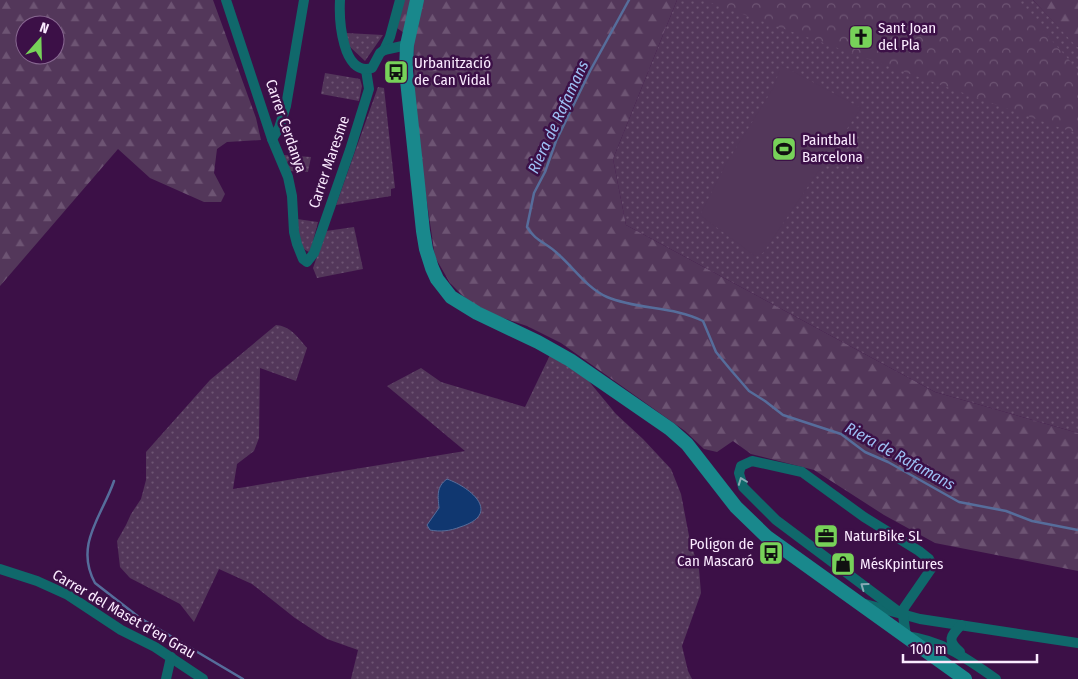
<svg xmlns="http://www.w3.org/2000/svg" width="1078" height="679" font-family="'Fira Sans Condensed',sans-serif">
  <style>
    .grass { fill: url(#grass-dots) }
    .forest { fill: url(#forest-firs); fill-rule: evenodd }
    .park { fill: url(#park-crowns) }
    .garden { fill: #53375a }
    .water { fill: #103770; stroke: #566d9b }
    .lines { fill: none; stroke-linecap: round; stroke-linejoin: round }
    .stream { stroke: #566d9b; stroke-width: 2.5 }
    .minor { stroke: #10686b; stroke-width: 10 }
    .secondary { stroke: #19888c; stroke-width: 14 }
    .oneway { stroke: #86aab5 }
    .labels { text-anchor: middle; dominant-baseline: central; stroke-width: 5; stroke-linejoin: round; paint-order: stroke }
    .poi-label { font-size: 15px; fill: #fbebff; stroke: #3c1047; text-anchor: start }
    .street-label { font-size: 15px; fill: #fbebff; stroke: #3c1047 }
    .water-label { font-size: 16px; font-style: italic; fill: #9dc0f4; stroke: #3c1047 }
  </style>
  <defs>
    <pattern id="grass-dots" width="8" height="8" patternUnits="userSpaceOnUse" patternTransform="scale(1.25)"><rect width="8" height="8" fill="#53375a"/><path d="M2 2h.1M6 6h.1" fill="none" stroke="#6d5473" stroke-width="1.8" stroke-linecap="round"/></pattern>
    <pattern id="forest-firs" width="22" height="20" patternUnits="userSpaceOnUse" patternTransform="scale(1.25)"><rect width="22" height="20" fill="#53375a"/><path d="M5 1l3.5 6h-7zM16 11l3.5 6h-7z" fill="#6d5473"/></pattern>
    <pattern id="park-crowns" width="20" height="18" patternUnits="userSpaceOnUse" patternTransform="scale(1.25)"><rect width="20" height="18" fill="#53375a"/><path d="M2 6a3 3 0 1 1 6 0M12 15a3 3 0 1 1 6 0" fill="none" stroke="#6d5473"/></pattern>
  </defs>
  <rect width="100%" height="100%" fill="#3c1047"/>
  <g class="grass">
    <path d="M 677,0 L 1033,0 L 1078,47 L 1078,433 L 935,392 L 626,225 L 613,159 Z"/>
    <path d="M 346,33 L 383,35 L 365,61 L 349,46 Z"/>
    <path d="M 325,73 L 360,79 L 362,86 L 359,101 L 321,94 Z"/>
    <path d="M 378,87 L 384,88 L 395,188 L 391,189 L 391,196 L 336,205 Z"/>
    <path d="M 283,155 L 311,157 L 308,172 L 289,171 Z"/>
    <path d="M 297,219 L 318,222 L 311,249 L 309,252 C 298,248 298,230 297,219 Z"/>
    <path d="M 354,227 L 363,269 L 317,278 L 313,268 L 326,231 Z"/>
    <path d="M 276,325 C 290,326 298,337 307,348 L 296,381 L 260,368 L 259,438 L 254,451 L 237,464 L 233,489 L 465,451 L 387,386 L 421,368 L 441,382 L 525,407 L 550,355 L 587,379 L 616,414 L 643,439 L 671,469 L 681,494 L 690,541 L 699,569 L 701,593 L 682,646 L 688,671 L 692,679 L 351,679 L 358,650 L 327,639 L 295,618 L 252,584 L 219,569 L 194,622 L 180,604 L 130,578 L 120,567 L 117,541 L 126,525 L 131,514 L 141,499 L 146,480 L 146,452 L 210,380 Z"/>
  </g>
  <g class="forest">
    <path d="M 0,0 L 213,0 L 256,118 L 261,140 L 227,142 L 217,149 L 214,173 L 225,194 L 221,202 L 204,202 L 150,178 L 118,149 L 0,286 ZM 25,25 L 55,25 L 55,55 L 25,55 Z"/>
    <path d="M 404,0 L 677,0 L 613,159 L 626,225 L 935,392 L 1078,433 L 1078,571 L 935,543 L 884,515 L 814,470 L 751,454 L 733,441 L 717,452 L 704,449 L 685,431 L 561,343 L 527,326 L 497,316 L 468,301 L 450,283 L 435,257 L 415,120 L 414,40 L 397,28 Z"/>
    <path d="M 1033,0 L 1078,0 L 1078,47 L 1076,46 Z"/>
  </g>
  <path class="park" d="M 703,0 L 1016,0 L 1078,70 L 1078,130 L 1075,133 Z"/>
  <path class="garden" d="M 781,65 L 861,108 L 763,253 L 755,256 L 700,215 L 726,164 L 774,87 Z"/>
  <path class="water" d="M 447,479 C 472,488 502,514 460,527 C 450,531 440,532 430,530 L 427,525 L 439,508 C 438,496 436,487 447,479 Z"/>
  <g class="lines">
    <g class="stream">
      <path d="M 629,0 L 590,71 L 556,141 L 545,172 L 534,193 L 527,227 C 536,242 546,242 558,254 C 574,268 588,289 607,297 C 638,310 673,306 703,321 L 716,352 L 730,369 L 749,391 L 765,401 L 783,415 L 841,434 L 865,452 L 888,462 L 959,502 L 1006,511 L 1032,521 L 1078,530"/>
      <path d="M 114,481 C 102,516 74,545 95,583 L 140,618 L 243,679"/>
    </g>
    <g class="minor">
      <path d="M 226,0 L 272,139 L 288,177 L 292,196 L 294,232 L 297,244 L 303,259 L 307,262 L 314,253 L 350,150 L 369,89 L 366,70"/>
      <path d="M 340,0 C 339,19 342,77 372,68 L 380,53 L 384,50 L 390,37 L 400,0"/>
      <path d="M 384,50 L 407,45"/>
      <path d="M 272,139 L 279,128 L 286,106 L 304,0"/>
      <path d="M 0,569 L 37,581 L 68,595 L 121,630 L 155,647 L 203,679"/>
      <path d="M 865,604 L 920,619 L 1078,643"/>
      <path d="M 903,615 L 776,520 L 743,487 L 739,473 L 741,466 L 752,461 L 802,472 L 864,517 L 919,551 L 929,559 L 931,563 L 931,569 L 904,608 L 903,615 L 906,636 C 943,641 966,658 996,679"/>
      <path d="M 960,652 C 947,640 950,637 961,625"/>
      <path d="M 166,679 L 171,657"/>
    </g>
    <path class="secondary" d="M 417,0 L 407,45 L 406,71 L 423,231 L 426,249 L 432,268 L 437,279 L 451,297 L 477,313 L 538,342 L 570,360 L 670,429 L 687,444 L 736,507 L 767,537 L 965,679"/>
  </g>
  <defs><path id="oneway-chevron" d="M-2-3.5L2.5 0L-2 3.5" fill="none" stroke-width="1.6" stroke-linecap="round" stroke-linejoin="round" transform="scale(1.25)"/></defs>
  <g class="oneway">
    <use href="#oneway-chevron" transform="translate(742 481) rotate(-111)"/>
    <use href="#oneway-chevron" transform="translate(864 586) rotate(-144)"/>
  </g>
  <defs>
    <symbol id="church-square" viewBox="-11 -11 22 22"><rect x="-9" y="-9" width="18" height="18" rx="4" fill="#77d259" stroke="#3c1047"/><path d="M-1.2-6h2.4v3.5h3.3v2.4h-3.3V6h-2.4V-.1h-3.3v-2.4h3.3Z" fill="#111"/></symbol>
    <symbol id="bus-square" viewBox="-11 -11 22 22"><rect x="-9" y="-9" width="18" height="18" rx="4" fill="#77d259" stroke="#3c1047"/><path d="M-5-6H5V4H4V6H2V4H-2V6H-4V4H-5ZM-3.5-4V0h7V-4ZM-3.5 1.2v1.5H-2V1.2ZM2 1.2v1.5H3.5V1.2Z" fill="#111"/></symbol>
    <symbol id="stadium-square" viewBox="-11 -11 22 22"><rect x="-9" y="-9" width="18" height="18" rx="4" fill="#77d259" stroke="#3c1047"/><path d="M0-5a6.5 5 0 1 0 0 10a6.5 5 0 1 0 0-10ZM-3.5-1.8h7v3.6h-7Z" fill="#111"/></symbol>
    <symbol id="office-square" viewBox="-11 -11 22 22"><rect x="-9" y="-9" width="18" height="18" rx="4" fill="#77d259" stroke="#3c1047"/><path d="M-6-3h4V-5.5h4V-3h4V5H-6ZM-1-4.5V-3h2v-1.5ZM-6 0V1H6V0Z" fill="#111"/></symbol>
    <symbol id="shop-square" viewBox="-11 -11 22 22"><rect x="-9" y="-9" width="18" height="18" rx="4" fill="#77d259" stroke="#3c1047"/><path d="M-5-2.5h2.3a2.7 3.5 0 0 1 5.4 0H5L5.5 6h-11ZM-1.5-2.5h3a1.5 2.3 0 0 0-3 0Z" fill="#111"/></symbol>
  </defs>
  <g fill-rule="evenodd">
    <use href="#church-square" x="847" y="23" width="28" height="28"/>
    <use href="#bus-square" x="382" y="58" width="28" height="28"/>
    <use href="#stadium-square" x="770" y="135" width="28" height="28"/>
    <use href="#office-square" x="812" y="522" width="28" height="28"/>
    <use href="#bus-square" x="757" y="539" width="28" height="28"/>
    <use href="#shop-square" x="829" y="550" width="28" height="28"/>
  </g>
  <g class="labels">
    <g class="poi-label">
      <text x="878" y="28">Sant Joan<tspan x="878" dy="17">del Pla</tspan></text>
      <text x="414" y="63">Urbanització<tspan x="414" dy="17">de Can Vidal</tspan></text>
      <text x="802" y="140">Paintball<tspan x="802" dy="17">Barcelona</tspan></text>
      <text x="844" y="536">NaturBike SL</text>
      <text x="754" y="544" text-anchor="end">Polígon de<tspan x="754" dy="17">Can Mascaró</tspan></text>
      <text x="860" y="564">MésKpintures</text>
    </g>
    <g class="street-label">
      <text transform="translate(286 126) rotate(71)">Carrer Cerdanya</text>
      <text transform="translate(329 162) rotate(-71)">Carrer Maresme</text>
      <text transform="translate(124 614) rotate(30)">Carrer del Maset d'en Grau</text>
    </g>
    <g class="water-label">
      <text transform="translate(558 117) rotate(-65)">Riera de Rafamans</text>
      <text transform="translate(900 456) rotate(29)">Riera de Rafamans</text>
    </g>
  </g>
  <g transform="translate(40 40) rotate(20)"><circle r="24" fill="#3c1047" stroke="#886891"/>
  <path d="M0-4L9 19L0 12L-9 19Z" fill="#77d259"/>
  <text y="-8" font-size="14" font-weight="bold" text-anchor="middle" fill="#fbebff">N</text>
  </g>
  <path d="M903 654v8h134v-8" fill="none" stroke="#fbebff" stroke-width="2.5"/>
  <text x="910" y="654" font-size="15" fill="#fbebff" stroke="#3c1047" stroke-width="4" paint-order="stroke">100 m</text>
</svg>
